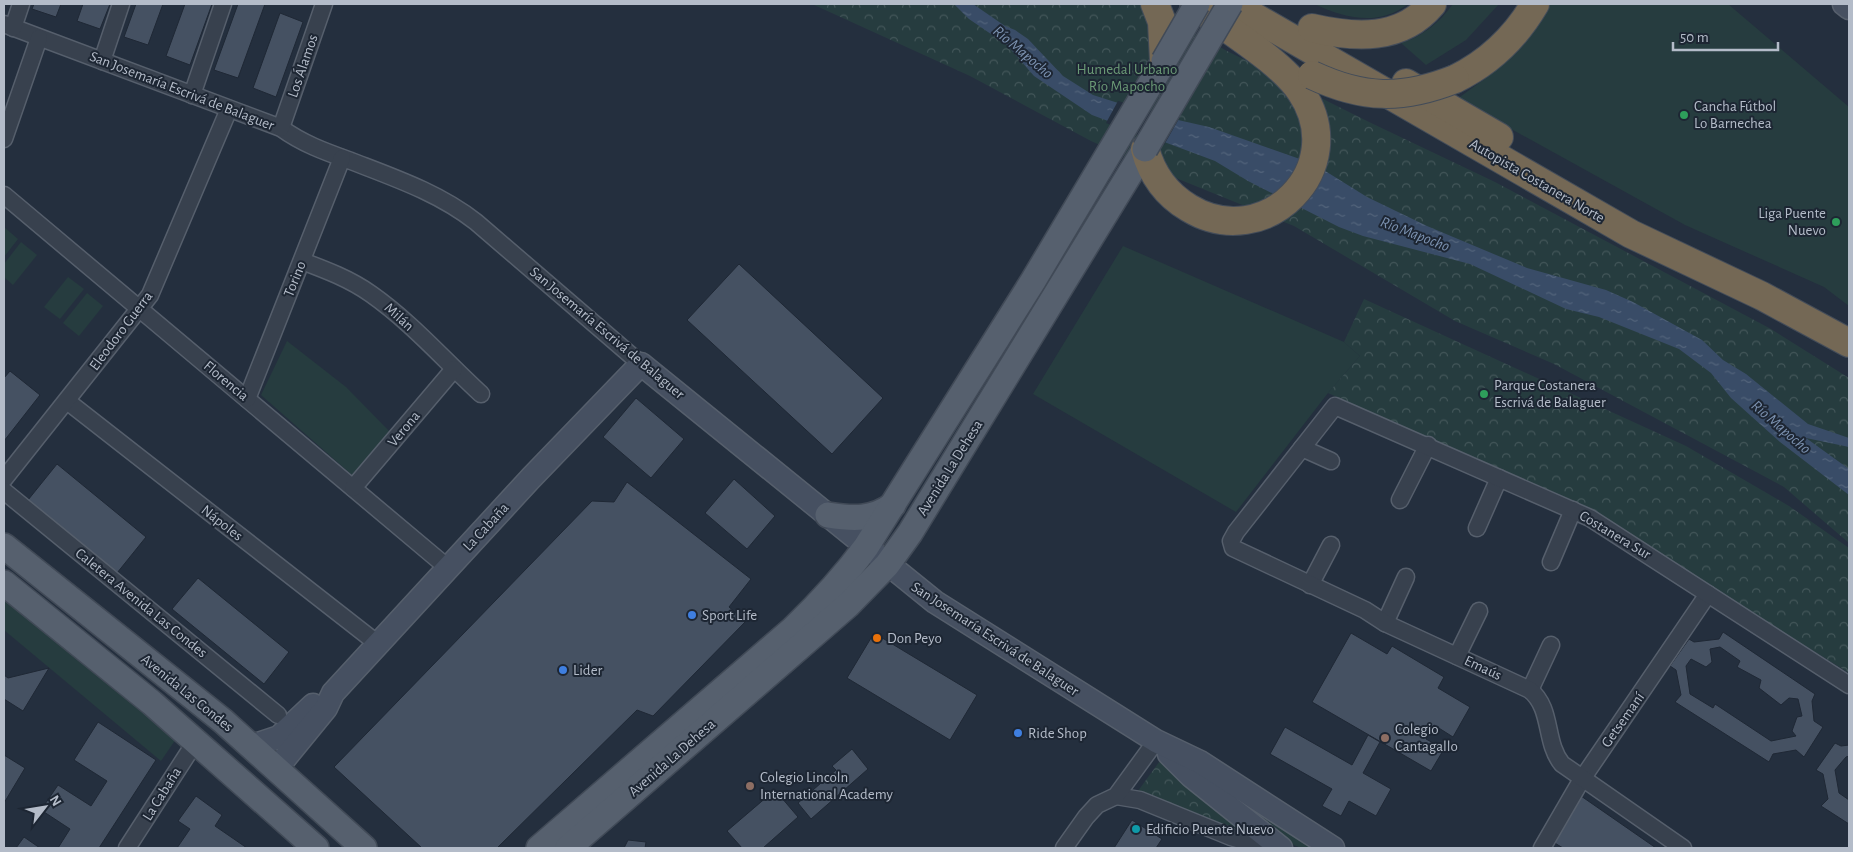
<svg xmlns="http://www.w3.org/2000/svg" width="1853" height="852" font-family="'Alegreya Sans',sans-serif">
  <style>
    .green { fill: #263c3f }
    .forest { fill: url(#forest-crowns) }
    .water { fill: url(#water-ripples) }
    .pier { fill: #242f3e }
    .building { fill: #455162; stroke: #1f2835; fill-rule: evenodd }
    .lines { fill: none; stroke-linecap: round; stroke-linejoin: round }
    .street-casing { stroke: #565f6c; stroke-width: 19 }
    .secondary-casing { stroke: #565f6c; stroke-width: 25 }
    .primary-casing { stroke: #414a57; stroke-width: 28 }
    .highway-casing { stroke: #434c59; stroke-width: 30 }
    .street { stroke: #38414e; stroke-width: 16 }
    .secondary { stroke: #465061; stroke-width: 22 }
    .primary { stroke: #56606e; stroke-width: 25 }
    .highway { stroke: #746855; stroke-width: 28 }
    .primary-bridge-casing { stroke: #414a57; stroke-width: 28; stroke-linecap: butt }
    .highway-bridge-casing { stroke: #434c59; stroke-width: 30; stroke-linecap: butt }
    .primary-bridge { stroke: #56606e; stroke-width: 25 }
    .highway-bridge { stroke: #746855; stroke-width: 28 }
    .leisure-dot { fill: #2e9e5b; stroke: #1d2633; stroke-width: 2 }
    .shop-dot { fill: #3f7fe0; stroke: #1d2633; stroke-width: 2 }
    .food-dot { fill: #e8710a; stroke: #1d2633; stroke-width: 2 }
    .education-dot { fill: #8d6e63; stroke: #1d2633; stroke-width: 2 }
    .culture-dot { fill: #0f9aa8; stroke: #1d2633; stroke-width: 2 }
    .labels { text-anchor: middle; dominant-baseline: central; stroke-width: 4; stroke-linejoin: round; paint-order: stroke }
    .street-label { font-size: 15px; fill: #b4bcc9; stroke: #1d2633 }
    .park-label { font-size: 15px; fill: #6b9a76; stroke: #1d2633 }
    .poi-label { font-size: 15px; fill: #b4bcc9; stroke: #1d2633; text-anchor: start }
    .water-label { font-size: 16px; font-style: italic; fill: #7c92b1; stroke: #1d2633 }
  </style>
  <defs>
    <pattern id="forest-crowns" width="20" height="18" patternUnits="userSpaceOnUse" patternTransform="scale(1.25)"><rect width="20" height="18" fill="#263c3f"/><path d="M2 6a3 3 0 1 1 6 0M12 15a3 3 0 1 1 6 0" fill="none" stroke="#435659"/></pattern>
    <pattern id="water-ripples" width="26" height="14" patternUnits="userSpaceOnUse" patternTransform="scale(1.25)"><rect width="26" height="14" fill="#394c67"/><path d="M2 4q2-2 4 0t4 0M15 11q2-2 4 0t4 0" fill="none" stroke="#53647b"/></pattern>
  </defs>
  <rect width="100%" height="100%" fill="#242f3e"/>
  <g class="green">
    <path d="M 1314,4 L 1408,4 C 1378,27 1345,18 1314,4 Z"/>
    <path d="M 1453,4 L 1499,4 L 1466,40 L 1426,65 L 1401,43 C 1423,36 1439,23 1453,4 Z"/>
    <path d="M 1546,4 L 1728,4 L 1849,107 L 1849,306 L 1824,287 L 1685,225 L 1457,99 L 1490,75 L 1524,40 Z"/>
    <path d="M 4,227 L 18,239 L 4,257 Z"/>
    <path d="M 21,242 L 37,255 L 13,285 L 4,277 L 4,264 Z"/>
    <path d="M 1123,246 L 1344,342 L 1360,356 L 1328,393 L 1236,512 L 1033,394 Z"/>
    <path d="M 68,277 L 84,289 L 60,319 L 44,307 Z"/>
    <path d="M 87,293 L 103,306 L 79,336 L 63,323 Z"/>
    <path d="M 287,341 L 346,387 L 391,433 L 352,475 L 261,395 Z"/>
    <path d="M 4,596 L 178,736 L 161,761 L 4,630 Z"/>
    <path d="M 1228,791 L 1317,848 L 1301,848 L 1291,844 Z"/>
  </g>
  <g class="forest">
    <path d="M 812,4 L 1143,4 L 1227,51 L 1369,122 L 1495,182 L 1771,329 L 1849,378 L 1849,543 L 1784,487 L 1554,364 L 1455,321 L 1294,226 L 1156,170 L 1091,141 L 970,76 Z"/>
    <path d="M 1364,299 L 1686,446 L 1789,506 L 1849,548 L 1849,673 L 1585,509 L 1328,393 L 1360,356 L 1344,342 Z"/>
    <path d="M 1162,758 L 1258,840 L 1138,791 Z"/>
  </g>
  <path class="water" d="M 954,4 L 973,4 L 1005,26 L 1015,30 L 1028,39 L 1063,76 L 1093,95 L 1156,115 L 1209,127 L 1314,164 L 1367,197 L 1427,226 L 1527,268 L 1606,290 L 1633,302 L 1702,340 L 1723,360 L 1746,374 L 1808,424 L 1849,438 L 1849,447 L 1806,438 L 1849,469 L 1849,495 L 1780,442 L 1731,398 L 1711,373 L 1679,349 L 1599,317 L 1566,309 L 1470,264 L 1363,236 L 1339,227 L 1248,181 L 1215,161 L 1092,115 L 1034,76 L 1007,45 L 969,19 Z"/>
  <path class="pier" d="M 1118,101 L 1157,112 L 1180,117 L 1164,145 L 1106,123 Z"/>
  <g class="building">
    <path d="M 34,4 L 61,4 L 56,17 L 32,9 Z"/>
    <path d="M 83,4 L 110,4 L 100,29 L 77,21 Z"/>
    <path d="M 136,4 L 163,4 L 148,45 L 124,37 Z"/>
    <path d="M 185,4 L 212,4 L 190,65 L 166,56 Z"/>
    <path d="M 238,4 L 265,4 L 238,78 L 214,70 Z"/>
    <path d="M 280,13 L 303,22 L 276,97 L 253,88 Z"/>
    <path d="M 739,264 L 883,398 L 832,454 L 687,320 Z"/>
    <path d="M 10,371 L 40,395 L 4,441 L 4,378 Z"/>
    <path d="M 636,398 L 684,439 L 651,478 L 603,437 Z"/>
    <path d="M 57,464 L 146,537 L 117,573 L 28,500 Z"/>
    <path d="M 734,479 L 775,516 L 747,549 L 705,513 Z"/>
    <path d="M 627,482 L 751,579 L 729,607 L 746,621 L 653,716 L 637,710 L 497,848 L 422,848 L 334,767 L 592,501 L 614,502 Z"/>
    <path d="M 198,578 L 289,652 L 264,684 L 172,609 Z"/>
    <path d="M 1723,632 L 1815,694 L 1812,701 L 1814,721 L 1823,727 L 1804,757 L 1796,750 L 1773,754 L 1769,762 L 1675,702 L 1681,695 L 1676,670 L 1670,666 L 1689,639 L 1694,642 L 1719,639 ZM 1720,647 L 1740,661 L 1737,667 L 1761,680 L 1759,688 L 1781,705 L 1789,698 L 1798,699 L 1802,716 L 1797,717 L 1792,731 L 1796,736 L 1771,741 L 1715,704 L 1713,708 L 1690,694 L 1686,666 L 1691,659 L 1706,667 L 1712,662 L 1710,649 Z"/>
    <path d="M 874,633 L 977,695 L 950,740 L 847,678 Z"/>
    <path d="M 1351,633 L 1387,654 L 1392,646 L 1444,677 L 1438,688 L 1470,707 L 1453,737 L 1434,725 L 1426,739 L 1444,749 L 1431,771 L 1312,702 Z"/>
    <path d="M 49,668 L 23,711 L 4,699 L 4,675 L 8,678 Z"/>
    <path d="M 98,722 L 156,760 L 99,848 L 58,848 L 70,829 L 41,810 L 58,785 L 91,806 L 107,781 L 74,760 Z"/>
    <path d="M 1285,727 L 1352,765 L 1368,735 L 1380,742 L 1363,773 L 1391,789 L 1376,816 L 1349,801 L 1341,816 L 1322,806 L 1332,789 L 1270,754 Z"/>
    <path d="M 1835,743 L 1841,746 L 1849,745 L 1849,756 L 1846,757 L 1835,770 L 1839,793 L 1849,800 L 1849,824 L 1821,806 L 1828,799 L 1823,774 L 1816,770 Z"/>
    <path d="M 852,749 L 868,769 L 811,819 L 798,803 L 836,770 L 832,766 Z"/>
    <path d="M 4,755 L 25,768 L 4,803 Z"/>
    <path d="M 775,790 L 798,817 L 763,848 L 742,848 L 727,831 Z"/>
    <path d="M 196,796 L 222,815 L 215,826 L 247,848 L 177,848 L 190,829 L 178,821 Z"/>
    <path d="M 1581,796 L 1656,848 L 1563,848 L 1553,842 Z"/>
    <path d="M 1132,820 L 1162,839 L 1156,848 L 1114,848 Z"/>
    <path d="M 24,837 L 40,848 L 16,848 Z"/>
    <path d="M 628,840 L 646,842 L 645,848 L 624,848 Z"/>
  </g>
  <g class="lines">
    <defs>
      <g id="street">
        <path d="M 4,24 L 281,128 C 303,144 326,152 351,161 C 395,178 439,193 476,222 L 641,364"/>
        <path d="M 13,28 L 21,4"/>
        <path d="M 102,61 L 121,4"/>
        <path d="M 192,95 L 223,4"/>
        <path d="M 281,128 L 324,4"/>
        <path d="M 4,139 L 39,38"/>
        <path d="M 4,195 L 448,568"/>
        <path d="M 302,261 C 326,270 350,279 371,294 C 411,322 445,361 481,394"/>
        <path d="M 247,399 L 342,158"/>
        <path d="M 67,401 L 378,644"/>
        <path d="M 1302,448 L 1331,461"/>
        <path d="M 4,479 L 150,295 L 229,109"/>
        <path d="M 353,488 L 454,369"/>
        <path d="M 4,491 L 278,715"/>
        <path d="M 1400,500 L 1428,445"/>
        <path d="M 1477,528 L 1499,478"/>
        <path d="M 1551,562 L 1573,510"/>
        <path d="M 1310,585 L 1331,545"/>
        <path d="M 1385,623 L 1406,577"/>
        <path d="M 1457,656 L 1479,611"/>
        <path d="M 1530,690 L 1551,645"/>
        <path d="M 1116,796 L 1140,800 L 1231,837 L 1267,848"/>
        <path d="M 127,848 L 196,741"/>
        <path d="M 1064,848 L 1086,817 L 1097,805 L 1116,796 L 1156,741"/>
        <path d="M 1542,848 L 1582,779 L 1708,594"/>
        <path d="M 1683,848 L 1562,764 C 1544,742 1553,709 1530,690 L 1385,623 L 1365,610 L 1233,548 L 1231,541 L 1236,532 L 1335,406 L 1590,518 L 1849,685"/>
      </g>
      <g id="secondary">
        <path d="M 1844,4 L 1849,8"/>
        <path d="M 252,746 L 279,737 L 313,705"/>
        <path d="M 1169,754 L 1191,776 L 1281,848"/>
        <path d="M 277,768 L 326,708 L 333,693 L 531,478 L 641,364 L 935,602 L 1156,741 L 1200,762 L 1333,848"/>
      </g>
      <g id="primary">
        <path d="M 828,515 C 853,519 873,520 893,505"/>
        <path d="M 4,546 L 223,721 L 364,848"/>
        <path d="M 4,583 L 152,703 L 316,848"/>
        <path d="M 539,848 L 793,629 C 820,603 844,577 866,547 L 1033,281 L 1164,61"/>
        <path d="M 568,848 L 848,605 L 887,565 L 910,533 L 1145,149"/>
      </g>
      <g id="highway">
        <path d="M 1155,4 L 1162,22 L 1164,61"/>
        <path d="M 1232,4 L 1631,234 L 1762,296 L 1849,343"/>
        <path d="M 1312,28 C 1355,38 1401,41 1432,4"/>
        <path d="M 1455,79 C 1490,62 1515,38 1535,4"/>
        <path d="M 1406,83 L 1499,137"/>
        <path d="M 1145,149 C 1152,175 1167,195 1189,208 C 1265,254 1352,168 1301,92 C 1281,61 1224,28 1194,4"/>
      </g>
    </defs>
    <use href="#street" class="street-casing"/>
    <use href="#secondary" class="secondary-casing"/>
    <use href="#primary" class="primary-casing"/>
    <use href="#highway" class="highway-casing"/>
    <use href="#street" class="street"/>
    <use href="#secondary" class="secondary"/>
    <use href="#primary" class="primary"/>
    <use href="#highway" class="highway"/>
    <defs>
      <g id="primary-bridge">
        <path d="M 1164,61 L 1197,4"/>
        <path d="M 1145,149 L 1230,4"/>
      </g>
      <path id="highway-bridge" d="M 1312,75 C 1363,99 1402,100 1455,79"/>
    </defs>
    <use href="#primary-bridge" class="primary-bridge-casing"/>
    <use href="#highway-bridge" class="highway-bridge-casing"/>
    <use href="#primary-bridge" class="primary-bridge"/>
    <use href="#highway-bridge" class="highway-bridge"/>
  </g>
  <g class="leisure-dot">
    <circle cx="1684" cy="115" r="5"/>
    <circle cx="1836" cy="222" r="5"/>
    <circle cx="1484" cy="394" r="5"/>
  </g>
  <g class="shop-dot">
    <circle cx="692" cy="615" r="5"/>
    <circle cx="563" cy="670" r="5"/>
    <circle cx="1018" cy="733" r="5"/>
  </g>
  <circle class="food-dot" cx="877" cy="638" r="5"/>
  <g class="education-dot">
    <circle cx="1385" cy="738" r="5"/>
    <circle cx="750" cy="786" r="5"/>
  </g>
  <circle class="culture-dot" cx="1136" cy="829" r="5"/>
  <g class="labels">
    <g class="street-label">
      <text transform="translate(303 66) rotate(-71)">Los Álamos</text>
      <text transform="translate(182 91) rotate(21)">San Josemaría Escrivá de Balaguer</text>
      <text transform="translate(1537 181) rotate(30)">Autopista Costanera Norte</text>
      <text transform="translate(295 279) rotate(-68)">Torino</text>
      <text transform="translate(399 317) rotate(42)">Milán</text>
      <text transform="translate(121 331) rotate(-53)">Eleodoro Guerra</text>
      <text transform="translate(607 333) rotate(40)">San Josemaría Escrivá de Balaguer</text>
      <text transform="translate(226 381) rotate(40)">Florencia</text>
      <text transform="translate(404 429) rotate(-50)">Verona</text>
      <text transform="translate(950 468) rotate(-58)">Avenida La Dehesa</text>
      <text transform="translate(222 523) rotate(38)">Nápoles</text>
      <text transform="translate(486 527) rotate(-47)">La Cabaña</text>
      <text transform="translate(1615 535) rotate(31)">Costanera Sur</text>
      <text transform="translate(141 603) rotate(39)">Caletera Avenida Las Condes</text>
      <text transform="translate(995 639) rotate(33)">San Josemaría Escrivá de Balaguer</text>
      <text transform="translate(1483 668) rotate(25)">Emaús</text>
      <text transform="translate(187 693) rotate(39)">Avenida Las Condes</text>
      <text transform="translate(1623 720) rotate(-55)">Getsemaní</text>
      <text transform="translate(672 758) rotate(-41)">Avenida La Dehesa</text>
      <text transform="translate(162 794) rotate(-58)">La Cabaña</text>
    </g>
    <g class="park-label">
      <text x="1127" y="69">Humedal Urbano<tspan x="1127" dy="17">Río Mapocho</tspan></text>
    </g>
    <g class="poi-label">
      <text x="1694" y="106">Cancha Fútbol<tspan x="1694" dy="17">Lo Barnechea</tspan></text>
      <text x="1826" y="213" text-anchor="end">Liga Puente<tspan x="1826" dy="17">Nuevo</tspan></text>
      <text x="1494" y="385">Parque Costanera<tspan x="1494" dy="17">Escrivá de Balaguer</tspan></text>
      <text x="702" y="615">Sport Life</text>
      <text x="887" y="638">Don Peyo</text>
      <text x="573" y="670">Lider</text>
      <text x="1395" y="729">Colegio<tspan x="1395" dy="17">Cantagallo</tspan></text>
      <text x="1028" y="733">Ride Shop</text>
      <text x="760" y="777">Colegio Lincoln<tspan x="760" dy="17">International Academy</tspan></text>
      <text x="1146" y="829">Edificio Puente Nuevo</text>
    </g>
    <g class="water-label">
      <text transform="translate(1023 52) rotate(40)">Río Mapocho</text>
      <text transform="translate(1415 234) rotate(21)">Río Mapocho</text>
      <text transform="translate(1781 427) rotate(41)">Río Mapocho</text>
    </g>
  </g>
  <rect width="1853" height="852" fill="none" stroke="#b4bcc9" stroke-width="10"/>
  <g transform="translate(45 807) rotate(59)" stroke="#1d2633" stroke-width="4" paint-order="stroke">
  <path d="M0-4L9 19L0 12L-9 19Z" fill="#b4bcc9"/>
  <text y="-8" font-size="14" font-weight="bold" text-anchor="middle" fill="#b4bcc9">N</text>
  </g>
  <path d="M1673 42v8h105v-8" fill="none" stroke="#b4bcc9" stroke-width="2.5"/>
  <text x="1680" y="42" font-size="15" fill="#b4bcc9" stroke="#1d2633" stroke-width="4" paint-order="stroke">50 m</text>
</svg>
